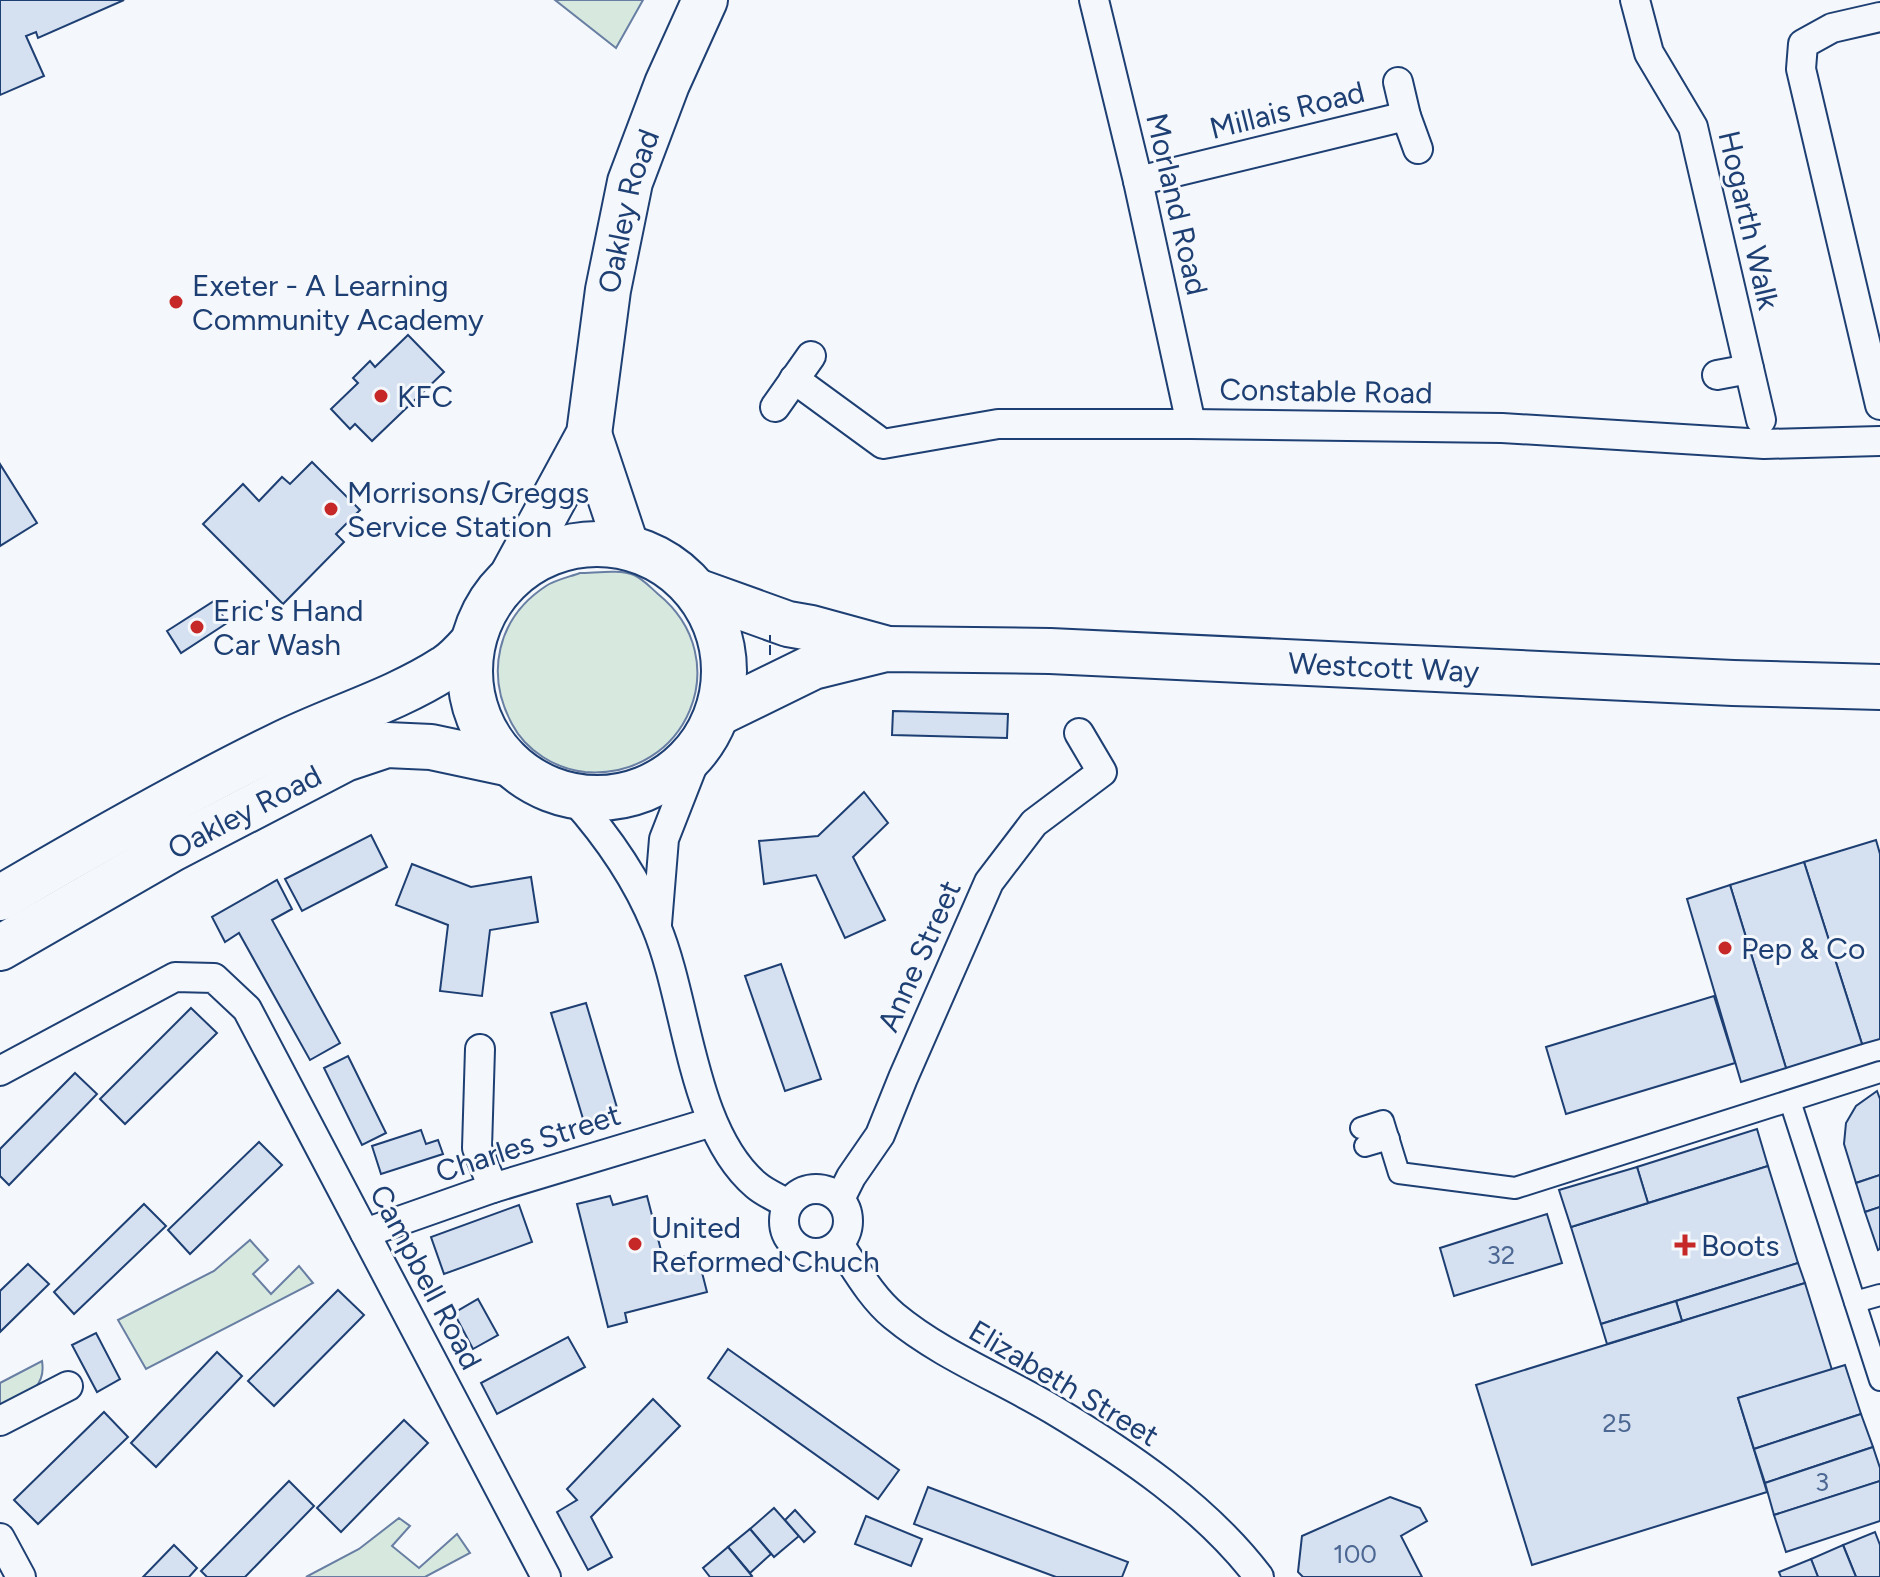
<svg xmlns="http://www.w3.org/2000/svg" width="1880" height="1577" font-family="Figtree,sans-serif">
  <style>
    .green { fill: #d7e8df; stroke: #687fa3; stroke-width: 2 }
    .building { fill: #d5e0f0; stroke: #1d3f73; stroke-width: 2 }
    .lines { fill: none; stroke-linecap: round; stroke-linejoin: round }
    .pedestrian-casing { stroke: #1d3f73; stroke-width: 24 }
    .minor-casing { stroke: #1d3f73; stroke-width: 32 }
    .primary-casing { stroke: #1d3f73; stroke-width: 48 }
    .trunk-casing { stroke: #1d3f73; stroke-width: 48 }
    .pedestrian { stroke: #f4f7fb; stroke-width: 20 }
    .minor { stroke: #f4f7fb; stroke-width: 28 }
    .primary { stroke: #f4f7fb; stroke-width: 44 }
    .trunk { stroke: #f4f7fb; stroke-width: 44 }
    .fence { stroke: #1d3f73; stroke-width: 2; stroke-dasharray: 10 4; stroke-linecap: butt }
    .poi-dot { fill: #c62828; stroke: #f4f7fb; stroke-width: 3 }
    .labels { text-anchor: middle; dominant-baseline: central; stroke-width: 6; stroke-linejoin: round; paint-order: stroke }
    .number-label { font-size: 26px; fill: #4b6792 }
    .street-label { font-size: 30px; fill: #1d3f73; stroke: #f4f7fb }
    .poi-label { font-size: 30px; fill: #1d3f73; stroke: #f4f7fb; text-anchor: start }
  </style>
  <rect width="100%" height="100%" fill="#f4f7fb"/>
  <g class="green">
    <path d="M 555,0 L 643,0 L 616,48 Z"/>
    <path d="M 580,573 C 595,573 620,569 634,575 C 643,579 651,588 658,594 C 738,659 687,780 585,772 C 556,769 526,751 512,724 C 485,674 497,618 546,586 C 555,580 569,577 580,573 Z"/>
    <path d="M 250,1240 L 268,1260 L 253,1274 L 271,1294 L 299,1266 L 313,1283 L 146,1369 L 118,1320 L 214,1271 Z"/>
    <path d="M 42,1361 C 47,1391 22,1396 0,1408 L 0,1383 Z"/>
    <path d="M 399,1518 L 410,1526 L 392,1546 L 419,1568 L 457,1534 L 470,1553 L 425,1577 L 306,1577 L 359,1549 Z"/>
  </g>
  <g class="building">
    <path d="M 0,0 L 124,0 L 38,38 L 36,32 L 26,36 L 44,76 L 0,95 Z"/>
    <path d="M 408,335 L 444,372 L 372,441 L 355,424 L 350,429 L 331,409 L 358,383 L 353,378 L 370,361 L 375,367 Z"/>
    <path d="M 312,462 L 360,510 L 336,534 L 344,542 L 283,604 L 203,524 L 243,484 L 259,501 L 282,477 L 290,484 Z"/>
    <path d="M 0,464 L 37,523 L 0,546 Z"/>
    <path d="M 214,601 L 227,623 L 181,653 L 167,631 Z"/>
    <path d="M 893,711 L 1008,714 L 1007,738 L 892,735 Z"/>
    <path d="M 864,792 L 888,823 L 853,857 L 885,920 L 845,938 L 816,875 L 764,884 L 759,841 L 818,836 Z"/>
    <path d="M 371,835 L 387,867 L 302,911 L 285,879 Z"/>
    <path d="M 1876,840 L 1880,854 L 1880,1039 L 1862,1044 L 1804,862 Z"/>
    <path d="M 1804,862 L 1862,1044 L 1786,1068 L 1730,885 Z"/>
    <path d="M 412,864 L 471,887 L 531,877 L 538,922 L 490,930 L 482,996 L 440,991 L 448,925 L 396,905 Z"/>
    <path d="M 277,880 L 292,909 L 272,920 L 340,1043 L 310,1060 L 239,933 L 225,942 L 212,917 Z"/>
    <path d="M 1730,885 L 1786,1068 L 1741,1082 L 1687,899 Z"/>
    <path d="M 781,964 L 821,1079 L 785,1091 L 745,976 Z"/>
    <path d="M 1714,996 L 1735,1063 L 1566,1114 L 1546,1047 Z"/>
    <path d="M 586,1003 L 618,1111 L 584,1122 L 551,1013 Z"/>
    <path d="M 191,1008 L 217,1033 L 125,1124 L 100,1099 Z"/>
    <path d="M 348,1056 L 386,1133 L 362,1145 L 324,1068 Z"/>
    <path d="M 75,1073 L 97,1094 L 9,1185 L 0,1176 L 0,1149 Z"/>
    <path d="M 1877,1091 L 1880,1099 L 1880,1175 L 1856,1183 L 1844,1144 L 1846,1123 L 1856,1106 Z"/>
    <path d="M 1757,1129 L 1768,1166 L 1648,1203 L 1637,1167 Z"/>
    <path d="M 421,1130 L 426,1144 L 438,1140 L 443,1154 L 381,1174 L 372,1146 Z"/>
    <path d="M 259,1142 L 282,1165 L 190,1254 L 168,1230 Z"/>
    <path d="M 1768,1166 L 1798,1263 L 1601,1324 L 1571,1227 Z"/>
    <path d="M 1637,1167 L 1648,1203 L 1571,1227 L 1559,1190 Z"/>
    <path d="M 1880,1175 L 1880,1207 L 1865,1212 L 1856,1183 Z"/>
    <path d="M 610,1196 L 613,1205 L 647,1196 L 664,1262 L 697,1253 L 707,1292 L 625,1313 L 627,1322 L 608,1327 L 577,1204 Z"/>
    <path d="M 144,1204 L 166,1226 L 74,1314 L 54,1292 Z"/>
    <path d="M 519,1205 L 532,1242 L 444,1274 L 431,1237 Z"/>
    <path d="M 1880,1207 L 1880,1249 L 1878,1250 L 1865,1212 Z"/>
    <path d="M 1547,1214 L 1562,1263 L 1454,1296 L 1440,1248 Z"/>
    <path d="M 1798,1263 L 1805,1283 L 1682,1321 L 1676,1301 Z"/>
    <path d="M 28,1264 L 49,1284 L 0,1332 L 0,1291 Z"/>
    <path d="M 1805,1283 L 1832,1370 L 1738,1398 L 1767,1492 L 1532,1565 L 1476,1385 Z"/>
    <path d="M 338,1290 L 364,1315 L 274,1406 L 248,1381 Z"/>
    <path d="M 478,1299 L 498,1335 L 473,1349 L 454,1313 Z"/>
    <path d="M 1676,1301 L 1682,1321 L 1607,1344 L 1601,1324 Z"/>
    <path d="M 96,1333 L 120,1379 L 97,1392 L 72,1345 Z"/>
    <path d="M 568,1337 L 585,1367 L 497,1414 L 481,1383 Z"/>
    <path d="M 728,1349 L 899,1470 L 878,1499 L 708,1378 Z"/>
    <path d="M 217,1352 L 242,1376 L 156,1467 L 131,1443 Z"/>
    <path d="M 1845,1365 L 1861,1414 L 1754,1449 L 1738,1398 Z"/>
    <path d="M 653,1399 L 680,1426 L 591,1517 L 612,1557 L 588,1570 L 557,1512 L 577,1500 L 567,1489 Z"/>
    <path d="M 104,1412 L 128,1437 L 38,1524 L 14,1500 Z"/>
    <path d="M 1861,1414 L 1873,1447 L 1765,1483 L 1754,1449 Z"/>
    <path d="M 404,1420 L 428,1443 L 341,1532 L 317,1508 Z"/>
    <path d="M 1873,1447 L 1880,1468 L 1880,1481 L 1774,1515 L 1765,1483 Z"/>
    <path d="M 289,1481 L 314,1506 L 245,1577 L 207,1577 L 201,1571 Z"/>
    <path d="M 1880,1481 L 1880,1521 L 1786,1552 L 1774,1515 Z"/>
    <path d="M 928,1487 L 1128,1562 L 1122,1577 L 1056,1577 L 914,1524 Z"/>
    <path d="M 1390,1497 L 1420,1508 L 1427,1521 L 1401,1536 L 1422,1577 L 1303,1577 L 1298,1572 L 1302,1536 Z"/>
    <path d="M 774,1508 L 799,1536 L 774,1557 L 750,1529 Z"/>
    <path d="M 795,1510 L 815,1532 L 804,1542 L 785,1520 Z"/>
    <path d="M 866,1516 L 922,1539 L 911,1566 L 855,1544 Z"/>
    <path d="M 750,1529 L 771,1554 L 750,1573 L 728,1547 Z"/>
    <path d="M 1875,1532 L 1880,1545 L 1880,1577 L 1856,1577 L 1843,1545 Z"/>
    <path d="M 174,1545 L 197,1568 L 189,1577 L 143,1577 Z"/>
    <path d="M 1843,1545 L 1856,1577 L 1818,1577 L 1811,1559 Z"/>
    <path d="M 728,1547 L 752,1576 L 750,1577 L 710,1577 L 703,1568 Z"/>
    <path d="M 1811,1559 L 1818,1577 L 1781,1577 L 1779,1572 Z"/>
  </g>
  <g class="lines">
    <defs>
      <g id="pedestrian">
        <path d="M 1790,1101 L 1880,1380"/>
        <path d="M 1361,1128 L 1383,1121 L 1399,1173 L 1515,1188 L 1880,1072"/>
        <path d="M 1365,1146 L 1389,1139"/>
        <path d="M 1855,1302 L 1880,1295"/>
      </g>
      <g id="minor">
        <path d="M 1094,0 L 1138,181 L 1191,424"/>
        <path d="M 1635,0 L 1649,53 L 1693,127 L 1761,420"/>
        <path d="M 1880,17 L 1832,28 L 1803,44 L 1801,69 L 1880,405"/>
        <path d="M 1398,82 L 1406,116 L 1418,149"/>
        <path d="M 1138,181 L 1406,116"/>
        <path d="M 1717,375 L 1749,369"/>
        <path d="M 794,379 L 883,444 L 998,424 L 1191,424 L 1502,428 L 1764,444 L 1880,441"/>
        <path d="M 775,407 L 811,356"/>
        <path d="M 573,798 C 608,837 636,877 656,926 C 688,1002 691,1130 756,1185 C 765,1193 778,1198 788,1204"/>
        <path d="M 657,924 L 664,839 L 698,752"/>
        <path d="M 480,1049 L 477,1148 L 493,1188"/>
        <path d="M 0,1071 L 175,977 L 214,978 L 247,1009 L 546,1577"/>
        <circle cx="816" cy="1221" r="32"/>
        <path d="M 840,1199 L 851,1177 L 880,1135 L 903,1078 L 989,882 L 1034,823 L 1102,772 L 1079,733"/>
        <path d="M 365,1233 L 493,1188 L 712,1122"/>
        <path d="M 839,1244 C 856,1269 871,1297 894,1316 C 941,1355 1000,1378 1052,1409 C 1127,1454 1206,1507 1259,1577"/>
        <path d="M 0,1421 L 68,1386"/>
        <path d="M 0,1538 L 21,1577"/>
      </g>
      <g id="primary">
        <path d="M 589,434 L 626,545"/>
        <path id="s1" d="M 513,574 L 589,434 L 608,290 L 630,182 L 667,84 L 705,0"/>
      </g>
      <g id="trunk">
        <circle cx="597" cy="671" r="127"/>
        <path d="M 699,592 L 788,624 L 811,628 L 884,648"/>
        <path id="s2" d="M 719,713 L 813,667 L 886,649 L 1050,651 L 1733,683 L 1880,687"/>
        <path d="M 0,898 C 92,844 183,792 279,745 C 333,718 394,701 445,668 C 455,662 464,652 472,643"/>
        <path id="s3" d="M 0,948 L 172,849 L 345,759 L 387,745 L 431,747 L 506,763"/>
      </g>
    </defs>
    <use href="#pedestrian" class="pedestrian-casing"/>
    <use href="#minor" class="minor-casing"/>
    <use href="#primary" class="primary-casing"/>
    <use href="#trunk" class="trunk-casing"/>
    <use href="#pedestrian" class="pedestrian"/>
    <use href="#minor" class="minor"/>
    <use href="#primary" class="primary"/>
    <use href="#trunk" class="trunk"/>
    <path class="fence" d="M 770,655 L 770,635"/>
  </g>
  <g class="poi-dot">
    <circle cx="176" cy="302" r="8"/>
    <circle cx="381" cy="396" r="8"/>
    <circle cx="331" cy="509" r="8"/>
    <circle cx="197" cy="627" r="8"/>
    <circle cx="1725" cy="948" r="8"/>
    <circle cx="635" cy="1244" r="8"/>
    <path d="M1681 1233h8v8h8v8h-8v8h-8v-8h-8v-8h8z"/>
  </g>
  <g class="labels">
    <g class="number-label">
      <text x="1501" y="1255">32</text>
      <text x="1617" y="1423">25</text>
      <text x="1822" y="1482">3</text>
      <text x="1355" y="1554">100</text>
    </g>
    <g class="street-label">
      <text transform="translate(1287 110) rotate(-14)">Millais Road</text>
      <text transform="translate(1177 204) rotate(77)">Morland Road</text>
      <text stroke="none"><textPath href="#s1" startOffset="386">Oakley Road</textPath></text>
      <text transform="translate(1749 220) rotate(77)">Hogarth Walk</text>
      <text transform="translate(1326 391) rotate(1)">Constable Road</text>
      <text stroke="none"><textPath href="#s2" startOffset="678">Westcott Way</textPath></text>
      <text stroke="none"><textPath href="#s3" startOffset="280">Oakley Road</textPath></text>
      <text transform="translate(919 956) rotate(-66)">Anne Street</text>
      <text transform="translate(528 1143) rotate(-18)">Charles Street</text>
      <text transform="translate(426 1277) rotate(62)">Campbell Road</text>
      <text transform="translate(1064 1383) rotate(31)">Elizabeth Street</text>
    </g>
    <g class="poi-label">
      <text x="192" y="285">Exeter - A Learning<tspan x="192" dy="34">Community Academy</tspan></text>
      <text x="397" y="396">KFC</text>
      <text x="347" y="492">Morrisons/Greggs<tspan x="347" dy="34">Service Station</tspan></text>
      <text x="213" y="610">Eric's Hand<tspan x="213" dy="34">Car Wash</tspan></text>
      <text x="1741" y="948">Pep &amp; Co</text>
      <text x="651" y="1227">United<tspan x="651" dy="34">Reformed Chuch</tspan></text>
      <text x="1701" y="1245">Boots</text>
    </g>
  </g>
</svg>
